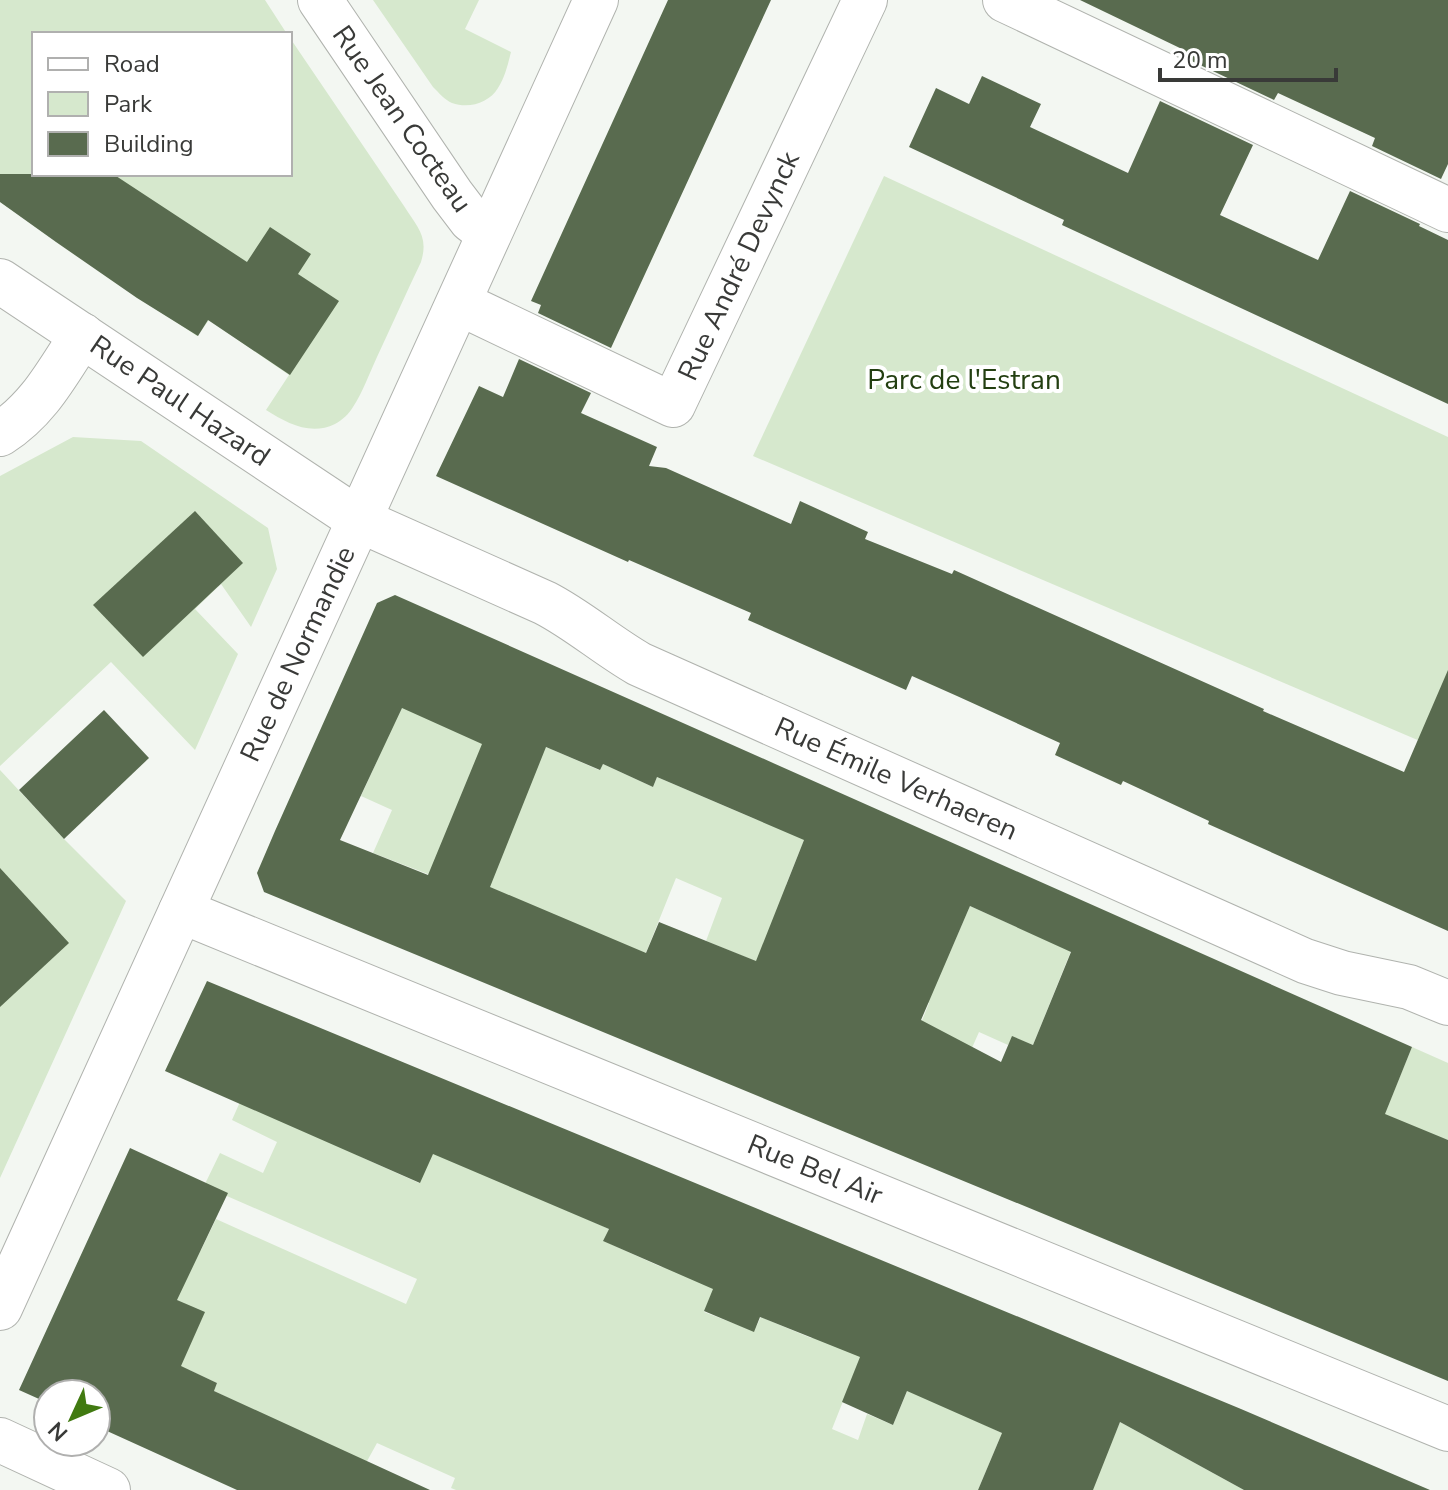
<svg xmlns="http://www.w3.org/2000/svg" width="1448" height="1490" font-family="'Nunito Sans',sans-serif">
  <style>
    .green { fill: #d6e8cd }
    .building { fill: #596b4f; fill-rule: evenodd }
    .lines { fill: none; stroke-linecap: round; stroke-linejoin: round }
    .minor-casing { stroke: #b0b3ae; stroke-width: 46 }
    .minor { stroke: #fff; stroke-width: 44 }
    .labels { text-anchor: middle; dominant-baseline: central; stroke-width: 8; stroke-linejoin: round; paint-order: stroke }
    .street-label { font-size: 28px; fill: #393a38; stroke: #fff }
    .park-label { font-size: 28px; fill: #233f11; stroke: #fff }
  </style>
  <rect width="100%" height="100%" fill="#f3f7f2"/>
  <g class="green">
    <path d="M 0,0 L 265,0 L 287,34 L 34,34 L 34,174 L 290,174 L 290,38 L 404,206 C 417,227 429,236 421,262 C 406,293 392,325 377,357 C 369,374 363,392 353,407 C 349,414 342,420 335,424 C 310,436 287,423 266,410 L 289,375 L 209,320 L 197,336 L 0,202 Z"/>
    <path d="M 373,0 L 479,0 L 465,29 L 511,52 C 508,64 505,77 498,88 C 489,103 469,109 452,103 C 445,100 439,93 433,87 Z"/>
    <path d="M 884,176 L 1448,437 L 1448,753 L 753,456 Z"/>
    <path d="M 73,437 L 141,441 L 268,528 L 277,569 L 251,627 L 221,584 L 195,609 L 238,654 L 195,750 L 111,662 L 0,766 L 0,476 Z"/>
    <path d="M 402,692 L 453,715 L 551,749 L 599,770 L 603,764 L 653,787 L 657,777 L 755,819 L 806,835 L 786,885 L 950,952 L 970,906 L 1071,951 L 1033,1045 L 1013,1037 L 1008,1045 L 979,1032 L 960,1075 L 909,1053 L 929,1003 L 905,994 L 755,961 L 706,941 L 722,898 L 676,878 L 641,965 L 485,896 L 373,853 L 392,810 L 361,796 L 377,761 Z"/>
    <path d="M 0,770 L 64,839 L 126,901 L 0,1178 Z"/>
    <path d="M 1412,1047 L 1448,1063 L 1448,1140 L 1303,1103 L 1385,1113 Z"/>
    <path d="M 251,1077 L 361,1157 L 419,1183 L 434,1150 L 609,1229 L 604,1241 L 659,1266 L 717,1280 L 704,1312 L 754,1331 L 761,1317 L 811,1338 L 872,1328 L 832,1429 L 858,1440 L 867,1414 L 893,1425 L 908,1389 L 1002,1433 L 978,1490 L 456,1490 L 451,1488 L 455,1478 L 377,1443 L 366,1463 L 214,1391 L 217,1383 L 189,1370 L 177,1374 L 204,1313 L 151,1288 L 201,1250 L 216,1219 L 406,1304 L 417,1279 L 204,1186 L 220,1153 L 263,1173 L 277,1142 L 232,1120 Z"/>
    <path d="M 1120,1422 L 1244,1490 L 1007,1490 L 1112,1441 Z"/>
  </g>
  <g class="building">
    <path d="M 668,0 L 771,0 L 611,348 L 538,313 L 541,305 L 531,301 Z"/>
    <path d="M 1080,0 L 1448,0 L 1448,164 L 1441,179 L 1372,146 L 1375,138 L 1278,93 L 1274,100 L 1181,56 L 1184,50 Z"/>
    <path d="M 982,76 L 1041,104 L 1030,127 L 1128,173 L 1160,101 L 1253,145 L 1220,215 L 1318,260 L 1350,191 L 1420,224 L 1419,226 L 1448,240 L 1448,404 L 1062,225 L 1064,220 L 909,147 L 936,88 L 969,104 Z"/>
    <path d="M 0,174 L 113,174 L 247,262 L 270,227 L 311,254 L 298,274 L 339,301 L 290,375 L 208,320 L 198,336 L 137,298 L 56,242 L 0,202 Z"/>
    <path d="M 519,359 L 591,393 L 581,413 L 657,447 L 649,466 L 666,468 L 791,524 L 800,501 L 868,532 L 865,539 L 952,574 L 954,570 L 1264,709 L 1263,711 L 1404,772 L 1448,670 L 1448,931 L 1208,824 L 1209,821 L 1123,781 L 1121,785 L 1055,755 L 1060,743 L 957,696 L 912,676 L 906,690 L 748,620 L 751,613 L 629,560 L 628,562 L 436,476 L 479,386 L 503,397 Z"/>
    <path d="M 195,511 L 243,563 L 143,657 L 93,605 Z"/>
    <path d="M 395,595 L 1412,1047 L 1385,1114 L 1448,1140 L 1448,1381 L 264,892 L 257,873 L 275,831 L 377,603 ZM 402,708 L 482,744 L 428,875 L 340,840 ZM 546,747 L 600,770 L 603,764 L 653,787 L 657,777 L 804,840 L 756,961 L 659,922 L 646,953 L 490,887 ZM 970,906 L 1071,952 L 1033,1045 L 1012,1036 L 1001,1062 L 921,1020 Z"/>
    <path d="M 104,710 L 149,758 L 64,839 L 19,790 Z"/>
    <path d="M 0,868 L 69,943 L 0,1007 Z"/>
    <path d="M 207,981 L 1241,1409 L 1430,1490 L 1244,1490 L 1120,1422 L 1093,1490 L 978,1490 L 1002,1433 L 907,1391 L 893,1425 L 842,1402 L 860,1357 L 760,1317 L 754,1332 L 704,1311 L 713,1289 L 603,1241 L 609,1229 L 433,1154 L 420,1183 L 165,1071 Z"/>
    <path d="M 130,1148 L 228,1193 L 177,1300 L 205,1312 L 181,1366 L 217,1383 L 214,1391 L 430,1490 L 237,1490 L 96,1426 L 96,1394 L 48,1394 L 48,1403 L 19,1390 Z"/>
  </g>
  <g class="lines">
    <defs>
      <g id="minor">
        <path d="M 320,0 L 452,195 L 471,220 L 489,234"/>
        <path d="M 1005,0 L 1448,210"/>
        <path d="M 0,281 L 359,520 L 545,603 C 578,620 606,645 639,664 L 1305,961 L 1342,973 L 1409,987 L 1448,1003"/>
        <path d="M 459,303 L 673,405 L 865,0"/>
        <path d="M 0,434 C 39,409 57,373 82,335"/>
        <path d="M 181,911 L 1448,1429"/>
        <path d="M 0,1308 L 596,0"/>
        <path d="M 0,1440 L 108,1490"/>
      </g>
    </defs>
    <use href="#minor" class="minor-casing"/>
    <use href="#minor" class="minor"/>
  </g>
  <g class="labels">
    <g class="street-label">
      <text transform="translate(402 119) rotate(55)">Rue Jean Cocteau</text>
      <text transform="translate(739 266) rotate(-65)">Rue André Devynck</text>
      <text transform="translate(180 401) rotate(34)">Rue Paul Hazard</text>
      <text transform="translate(298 654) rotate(-65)">Rue de Normandie</text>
      <text transform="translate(896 779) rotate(24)">Rue Émile Verhaeren</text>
      <text transform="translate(815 1170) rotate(22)">Rue Bel Air</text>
    </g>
    <g class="park-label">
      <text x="964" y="380">Parc de l'Estran</text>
    </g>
  </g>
  <rect x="32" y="32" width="260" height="144" fill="#ffffff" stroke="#b0b0af" stroke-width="2"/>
  <rect x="48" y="58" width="40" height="12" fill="#ffffff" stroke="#b0b0af" stroke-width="2"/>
  <text x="104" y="72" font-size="24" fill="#393a38">Road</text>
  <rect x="48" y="92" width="40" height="24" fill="#d6e8cd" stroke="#b0b0af" stroke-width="2"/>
  <text x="104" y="112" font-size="24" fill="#393a38">Park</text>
  <rect x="48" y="132" width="40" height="24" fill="#596b4f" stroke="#b0b0af" stroke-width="2"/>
  <text x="104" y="152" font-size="24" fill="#393a38">Building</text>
  <g transform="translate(72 1418) rotate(226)"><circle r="38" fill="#ffffff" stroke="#b0b0af" stroke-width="2"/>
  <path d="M0-6L14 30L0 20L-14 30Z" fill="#417a11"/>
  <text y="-12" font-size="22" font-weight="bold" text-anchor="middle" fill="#393a38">N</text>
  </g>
  <path d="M1160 68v12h176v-12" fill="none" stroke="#393a38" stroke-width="4"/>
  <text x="1172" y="68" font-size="24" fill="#393a38" stroke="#ffffff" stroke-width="6" paint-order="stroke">20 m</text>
</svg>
